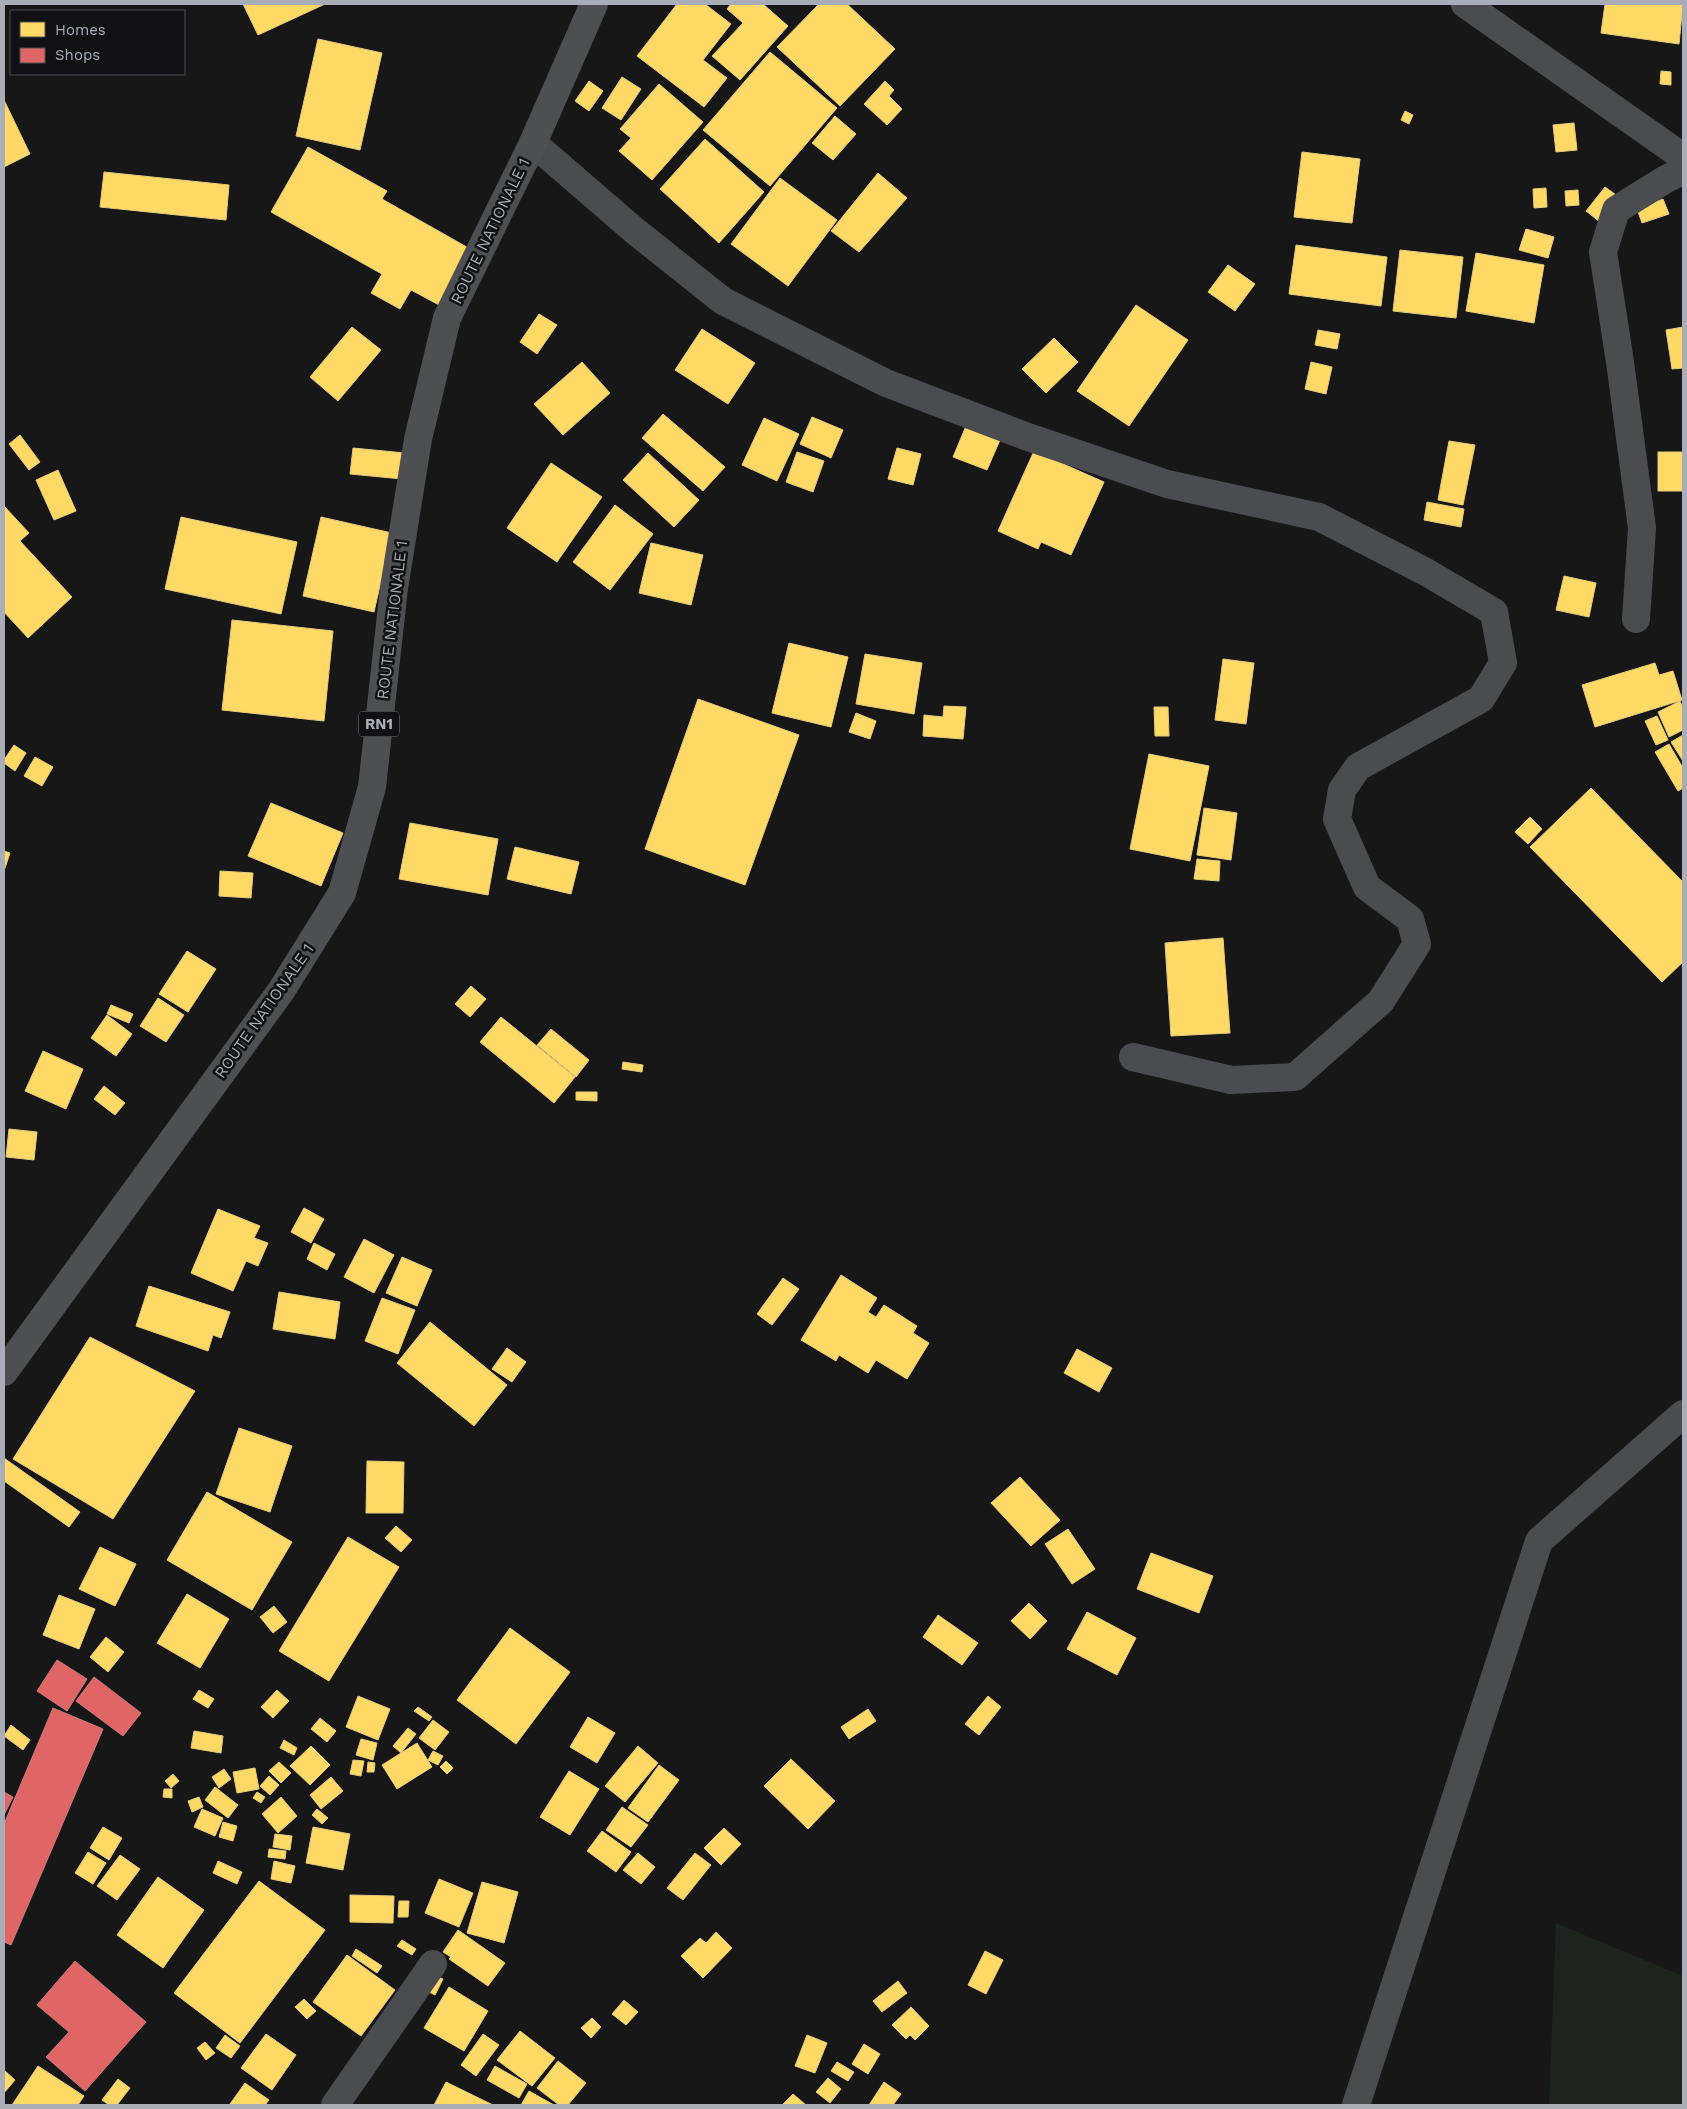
<svg xmlns="http://www.w3.org/2000/svg" width="1687" height="2109" font-family="'Work Sans',sans-serif">
  <style>
    .green { fill: #1d241e }
    .homes { fill: #ffd966; stroke: #e5cc7f }
    .shops { fill: #e06666; stroke: #cf7b7f }
    .lines { fill: none; stroke-linecap: round; stroke-linejoin: round }
    .minor { stroke: #4b4c50; stroke-width: 28 }
    .major { stroke: #4d4f52; stroke-width: 28 }
    .labels { text-anchor: middle; dominant-baseline: central; stroke-width: 5; stroke-linejoin: round; paint-order: stroke }
    .shield { fill: #111113; stroke: #7b7e86; stroke-width: 1 }
    .shield-label { font-size: 15px; font-weight: bold; fill: #a8adb8 }
    .street-label { font-size: 16px; fill: #a8adb8; stroke: #111113 }
  </style>
  <rect width="100%" height="100%" fill="#171717"/>
  <path class="green" d="M 1556,1923 L 1683,1976 L 1683,2105 L 1549,2105 Z"/>
  <g class="homes">
    <path d="M 243,4 L 325,4 L 258,35 Z"/>
    <path d="M 677,4 L 705,4 L 731,24 L 703,60 L 727,78 L 704,107 L 637,56 Z"/>
    <path d="M 731,4 L 763,4 L 788,26 L 740,80 L 712,56 L 743,23 L 727,9 Z"/>
    <path d="M 819,4 L 847,4 L 895,49 L 840,106 L 777,47 Z"/>
    <path d="M 1605,4 L 1683,4 L 1679,44 L 1601,33 Z"/>
    <path d="M 318,39 L 382,53 L 360,150 L 296,136 Z"/>
    <path d="M 770,52 L 837,108 L 770,186 L 703,130 Z"/>
    <path d="M 1661,71 L 1671,72 L 1671,85 L 1660,84 Z"/>
    <path d="M 622,77 L 641,89 L 621,120 L 602,108 Z"/>
    <path d="M 589,81 L 603,91 L 589,111 L 575,101 Z"/>
    <path d="M 885,81 L 894,90 L 889,96 L 902,109 L 887,125 L 864,104 Z"/>
    <path d="M 659,84 L 703,122 L 652,180 L 619,151 L 631,138 L 620,129 Z"/>
    <path d="M 4,100 L 30,154 L 4,167 Z"/>
    <path d="M 1405,111 L 1413,115 L 1409,124 L 1401,120 Z"/>
    <path d="M 835,116 L 856,134 L 833,160 L 812,143 Z"/>
    <path d="M 1574,123 L 1577,150 L 1556,152 L 1553,125 Z"/>
    <path d="M 705,139 L 764,192 L 719,243 L 660,189 Z"/>
    <path d="M 308,147 L 387,191 L 382,199 L 472,250 L 441,306 L 411,290 L 400,309 L 371,293 L 382,274 L 271,212 Z"/>
    <path d="M 1302,152 L 1360,159 L 1352,223 L 1294,217 Z"/>
    <path d="M 104,172 L 229,185 L 226,220 L 100,207 Z"/>
    <path d="M 878,173 L 907,198 L 859,252 L 831,231 Z"/>
    <path d="M 780,178 L 837,220 L 788,286 L 731,244 Z"/>
    <path d="M 1605,187 L 1619,197 L 1600,222 L 1586,211 Z"/>
    <path d="M 1546,188 L 1547,207 L 1534,208 L 1533,189 Z"/>
    <path d="M 1578,190 L 1579,205 L 1566,206 L 1565,191 Z"/>
    <path d="M 1663,199 L 1669,214 L 1642,223 L 1637,209 Z"/>
    <path d="M 1526,229 L 1554,237 L 1548,258 L 1519,250 Z"/>
    <path d="M 1296,245 L 1387,257 L 1381,306 L 1289,294 Z"/>
    <path d="M 1400,250 L 1463,257 L 1456,318 L 1393,311 Z"/>
    <path d="M 1476,253 L 1544,265 L 1534,323 L 1466,311 Z"/>
    <path d="M 1228,265 L 1255,284 L 1235,311 L 1208,292 Z"/>
    <path d="M 1136,305 L 1188,340 L 1129,426 L 1077,391 Z"/>
    <path d="M 539,314 L 557,325 L 537,354 L 520,342 Z"/>
    <path d="M 352,327 L 381,350 L 338,401 L 310,377 Z"/>
    <path d="M 1683,327 L 1683,368 L 1672,369 L 1666,330 Z"/>
    <path d="M 702,329 L 755,363 L 728,404 L 675,370 Z"/>
    <path d="M 1318,330 L 1340,334 L 1337,349 L 1315,345 Z"/>
    <path d="M 1054,338 L 1078,362 L 1046,393 L 1022,369 Z"/>
    <path d="M 582,362 L 610,393 L 563,435 L 534,404 Z"/>
    <path d="M 1311,362 L 1332,367 L 1326,394 L 1305,389 Z"/>
    <path d="M 663,414 L 725,467 L 703,491 L 642,438 Z"/>
    <path d="M 812,417 L 843,430 L 831,458 L 800,444 Z"/>
    <path d="M 764,418 L 799,434 L 777,481 L 742,465 Z"/>
    <path d="M 966,426 L 1000,440 L 987,470 L 953,457 Z"/>
    <path d="M 20,435 L 40,462 L 29,470 L 9,444 Z"/>
    <path d="M 1449,441 L 1475,445 L 1463,505 L 1438,500 Z"/>
    <path d="M 353,448 L 405,453 L 402,479 L 350,474 Z"/>
    <path d="M 897,448 L 921,454 L 913,485 L 888,479 Z"/>
    <path d="M 1034,451 L 1104,482 L 1071,555 L 1041,542 L 1038,549 L 998,531 Z"/>
    <path d="M 797,452 L 824,461 L 813,492 L 786,482 Z"/>
    <rect x="1658" y="452" width="25" height="39"/>
    <path d="M 648,453 L 699,500 L 674,527 L 623,480 Z"/>
    <path d="M 551,463 L 602,497 L 557,562 L 507,528 Z"/>
    <path d="M 58,470 L 76,511 L 54,520 L 36,480 Z"/>
    <path d="M 1427,502 L 1464,509 L 1461,527 L 1424,520 Z"/>
    <path d="M 615,505 L 653,534 L 610,590 L 573,562 Z"/>
    <path d="M 4,506 L 29,533 L 20,541 L 72,597 L 28,638 L 4,612 Z"/>
    <path d="M 181,517 L 297,542 L 281,614 L 165,589 Z"/>
    <path d="M 321,517 L 392,533 L 374,612 L 303,596 Z"/>
    <path d="M 651,543 L 703,555 L 691,605 L 639,593 Z"/>
    <path d="M 1564,576 L 1596,583 L 1589,617 L 1556,610 Z"/>
    <path d="M 232,620 L 333,631 L 324,721 L 222,710 Z"/>
    <path d="M 789,643 L 848,657 L 831,727 L 772,713 Z"/>
    <path d="M 865,654 L 922,663 L 914,714 L 856,704 Z"/>
    <path d="M 1223,659 L 1254,663 L 1246,724 L 1215,720 Z"/>
    <path d="M 1655,663 L 1659,675 L 1673,671 L 1682,700 L 1595,727 L 1582,685 Z"/>
    <path d="M 698,699 L 799,735 L 745,885 L 645,849 Z"/>
    <path d="M 1680,701 L 1683,708 L 1683,730 L 1669,737 L 1658,712 Z"/>
    <path d="M 944,706 L 966,707 L 963,739 L 923,736 L 924,715 L 943,717 Z"/>
    <path d="M 1154,707 L 1168,707 L 1169,736 L 1155,736 Z"/>
    <path d="M 856,713 L 876,721 L 870,739 L 849,732 Z"/>
    <path d="M 1657,716 L 1668,740 L 1656,745 L 1645,721 Z"/>
    <path d="M 1683,735 L 1683,761 L 1671,742 Z"/>
    <path d="M 1669,744 L 1683,768 L 1683,788 L 1678,791 L 1655,752 Z"/>
    <path d="M 14,745 L 26,753 L 15,771 L 4,763 L 4,760 Z"/>
    <path d="M 1149,754 L 1209,766 L 1190,861 L 1130,849 Z"/>
    <path d="M 35,757 L 53,767 L 42,786 L 24,776 Z"/>
    <path d="M 1591,788 L 1683,882 L 1683,962 L 1662,982 L 1530,847 Z"/>
    <path d="M 271,803 L 343,833 L 321,886 L 248,856 Z"/>
    <path d="M 1204,808 L 1237,813 L 1231,860 L 1197,855 Z"/>
    <path d="M 1530,817 L 1542,829 L 1528,844 L 1515,832 Z"/>
    <path d="M 410,823 L 498,839 L 488,895 L 399,879 Z"/>
    <path d="M 515,847 L 579,862 L 571,894 L 507,879 Z"/>
    <path d="M 4,851 L 10,853 L 4,871 Z"/>
    <path d="M 1197,859 L 1220,861 L 1219,881 L 1194,879 Z"/>
    <path d="M 220,871 L 253,873 L 251,898 L 219,896 Z"/>
    <path d="M 1223,938 L 1230,1033 L 1171,1036 L 1165,943 Z"/>
    <path d="M 187,951 L 216,969 L 188,1012 L 159,994 Z"/>
    <path d="M 471,986 L 486,999 L 470,1017 L 455,1004 Z"/>
    <path d="M 158,998 L 184,1015 L 166,1042 L 140,1026 Z"/>
    <path d="M 111,1005 L 133,1014 L 129,1023 L 107,1014 Z"/>
    <path d="M 107,1015 L 132,1034 L 116,1056 L 91,1038 Z"/>
    <path d="M 501,1017 L 575,1077 L 554,1103 L 480,1042 Z"/>
    <path d="M 551,1029 L 589,1060 L 576,1077 L 537,1045 Z"/>
    <path d="M 43,1051 L 83,1069 L 66,1109 L 25,1091 Z"/>
    <path d="M 623,1062 L 643,1065 L 642,1072 L 622,1069 Z"/>
    <path d="M 104,1086 L 125,1103 L 115,1115 L 94,1099 Z"/>
    <path d="M 576,1092 L 597,1092 L 597,1101 L 576,1100 Z"/>
    <path d="M 9,1129 L 37,1132 L 34,1160 L 6,1157 Z"/>
    <path d="M 304,1208 L 324,1219 L 311,1243 L 291,1232 Z"/>
    <path d="M 218,1209 L 260,1226 L 254,1238 L 268,1243 L 258,1266 L 246,1261 L 233,1291 L 191,1273 Z"/>
    <path d="M 364,1239 L 394,1255 L 374,1293 L 344,1277 Z"/>
    <path d="M 314,1243 L 335,1254 L 327,1270 L 307,1259 Z"/>
    <path d="M 402,1257 L 432,1270 L 417,1306 L 386,1293 Z"/>
    <path d="M 841,1275 L 877,1298 L 868,1312 L 876,1317 L 884,1305 L 917,1326 L 913,1333 L 929,1343 L 907,1379 L 876,1360 L 868,1373 L 839,1355 L 836,1361 L 801,1340 Z"/>
    <path d="M 783,1278 L 799,1289 L 772,1325 L 757,1314 Z"/>
    <path d="M 149,1286 L 230,1312 L 221,1338 L 213,1335 L 208,1351 L 136,1326 Z"/>
    <path d="M 279,1292 L 340,1302 L 335,1339 L 273,1329 Z"/>
    <path d="M 382,1298 L 415,1310 L 398,1354 L 365,1341 Z"/>
    <path d="M 430,1322 L 507,1385 L 474,1426 L 397,1363 Z"/>
    <path d="M 90,1337 L 195,1391 L 113,1519 L 13,1459 Z"/>
    <path d="M 507,1348 L 526,1362 L 512,1382 L 492,1369 Z"/>
    <path d="M 1077,1349 L 1112,1368 L 1099,1392 L 1064,1373 Z"/>
    <path d="M 239,1428 L 292,1446 L 270,1512 L 216,1494 Z"/>
    <path d="M 4,1458 L 80,1512 L 69,1527 L 4,1481 Z"/>
    <path d="M 367,1461 L 404,1462 L 403,1513 L 366,1513 Z"/>
    <path d="M 1020,1477 L 1060,1520 L 1031,1546 L 991,1503 Z"/>
    <path d="M 207,1492 L 292,1542 L 252,1610 L 167,1560 Z"/>
    <path d="M 396,1526 L 412,1540 L 401,1552 L 385,1538 Z"/>
    <path d="M 1068,1529 L 1095,1569 L 1072,1584 L 1045,1544 Z"/>
    <path d="M 348,1537 L 399,1567 L 329,1681 L 279,1651 Z"/>
    <path d="M 100,1547 L 136,1564 L 115,1606 L 79,1589 Z"/>
    <path d="M 1151,1553 L 1213,1576 L 1199,1613 L 1137,1589 Z"/>
    <path d="M 187,1594 L 229,1619 L 200,1668 L 157,1643 Z"/>
    <path d="M 59,1595 L 95,1609 L 79,1649 L 43,1635 Z"/>
    <path d="M 1029,1603 L 1047,1621 L 1030,1639 L 1011,1621 Z"/>
    <path d="M 274,1606 L 287,1622 L 273,1633 L 260,1617 Z"/>
    <path d="M 1087,1612 L 1136,1638 L 1117,1675 L 1067,1649 Z"/>
    <path d="M 938,1615 L 978,1643 L 962,1665 L 923,1637 Z"/>
    <path d="M 510,1628 L 570,1672 L 516,1744 L 457,1700 Z"/>
    <path d="M 106,1637 L 124,1652 L 108,1672 L 90,1657 Z"/>
    <path d="M 199,1690 L 214,1699 L 208,1708 L 193,1699 Z"/>
    <path d="M 277,1690 L 289,1701 L 273,1718 L 261,1707 Z"/>
    <path d="M 358,1696 L 390,1709 L 378,1740 L 346,1727 Z"/>
    <path d="M 988,1696 L 1001,1707 L 979,1735 L 965,1724 Z"/>
    <path d="M 418,1707 L 432,1717 L 429,1721 L 414,1711 Z"/>
    <path d="M 868,1709 L 876,1721 L 849,1739 L 841,1727 Z"/>
    <path d="M 588,1717 L 615,1733 L 597,1763 L 570,1747 Z"/>
    <path d="M 320,1718 L 336,1731 L 327,1742 L 311,1729 Z"/>
    <path d="M 433,1720 L 449,1732 L 435,1750 L 419,1738 Z"/>
    <path d="M 11,1725 L 30,1740 L 23,1750 L 4,1736 Z"/>
    <path d="M 408,1728 L 416,1734 L 401,1753 L 393,1746 Z"/>
    <path d="M 194,1731 L 223,1736 L 221,1753 L 191,1748 Z"/>
    <path d="M 361,1739 L 377,1743 L 373,1760 L 356,1755 Z"/>
    <path d="M 284,1740 L 297,1748 L 294,1755 L 280,1748 Z"/>
    <path d="M 417,1743 L 432,1767 L 397,1789 L 382,1765 Z"/>
    <path d="M 311,1746 L 330,1765 L 310,1785 L 290,1766 Z"/>
    <path d="M 638,1746 L 658,1763 L 625,1802 L 605,1786 Z"/>
    <path d="M 433,1751 L 443,1756 L 438,1765 L 428,1760 Z"/>
    <path d="M 791,1759 L 835,1801 L 808,1829 L 764,1786 Z"/>
    <path d="M 353,1760 L 364,1761 L 361,1776 L 350,1774 Z"/>
    <path d="M 446,1761 L 453,1768 L 447,1774 L 440,1767 Z"/>
    <path d="M 279,1762 L 291,1773 L 281,1783 L 269,1771 Z"/>
    <path d="M 368,1762 L 375,1763 L 374,1772 L 367,1772 Z"/>
    <path d="M 659,1765 L 679,1780 L 648,1822 L 628,1808 Z"/>
    <path d="M 255,1768 L 259,1789 L 237,1793 L 233,1772 Z"/>
    <path d="M 224,1769 L 231,1779 L 219,1788 L 212,1777 Z"/>
    <path d="M 569,1771 L 599,1789 L 570,1835 L 540,1817 Z"/>
    <path d="M 173,1774 L 179,1781 L 171,1788 L 165,1781 Z"/>
    <path d="M 269,1776 L 279,1785 L 270,1795 L 260,1786 Z"/>
    <path d="M 331,1777 L 343,1791 L 321,1809 L 310,1795 Z"/>
    <path d="M 215,1787 L 238,1805 L 228,1818 L 205,1800 Z"/>
    <path d="M 164,1789 L 172,1789 L 172,1798 L 163,1797 Z"/>
    <path d="M 257,1792 L 265,1797 L 261,1803 L 253,1798 Z"/>
    <path d="M 199,1797 L 203,1807 L 192,1812 L 188,1801 Z"/>
    <path d="M 281,1797 L 297,1816 L 278,1833 L 262,1814 Z"/>
    <path d="M 622,1807 L 648,1825 L 631,1847 L 606,1830 Z"/>
    <path d="M 202,1809 L 223,1818 L 215,1836 L 194,1827 Z"/>
    <path d="M 317,1809 L 328,1818 L 322,1824 L 312,1815 Z"/>
    <path d="M 223,1822 L 237,1826 L 233,1841 L 219,1837 Z"/>
    <path d="M 103,1827 L 122,1838 L 109,1860 L 90,1848 Z"/>
    <path d="M 313,1827 L 350,1834 L 343,1870 L 306,1863 Z"/>
    <path d="M 724,1828 L 741,1844 L 721,1865 L 704,1848 Z"/>
    <path d="M 602,1831 L 631,1852 L 616,1872 L 587,1851 Z"/>
    <path d="M 275,1834 L 292,1836 L 290,1850 L 273,1847 Z"/>
    <path d="M 269,1849 L 286,1851 L 285,1859 L 268,1857 Z"/>
    <path d="M 88,1852 L 106,1863 L 93,1884 L 75,1873 Z"/>
    <path d="M 638,1853 L 655,1867 L 641,1884 L 623,1870 Z"/>
    <path d="M 695,1853 L 711,1865 L 683,1900 L 667,1888 Z"/>
    <path d="M 120,1855 L 140,1869 L 117,1900 L 97,1886 Z"/>
    <path d="M 218,1861 L 242,1872 L 237,1884 L 213,1873 Z"/>
    <path d="M 274,1861 L 295,1866 L 291,1883 L 271,1879 Z"/>
    <path d="M 158,1877 L 204,1910 L 163,1968 L 117,1935 Z"/>
    <path d="M 439,1879 L 473,1893 L 459,1927 L 425,1913 Z"/>
    <path d="M 259,1881 L 325,1930 L 240,2043 L 174,1993 Z"/>
    <path d="M 482,1882 L 518,1892 L 504,1943 L 467,1933 Z"/>
    <path d="M 350,1895 L 394,1896 L 393,1923 L 350,1922 Z"/>
    <path d="M 399,1901 L 409,1901 L 408,1917 L 398,1917 Z"/>
    <path d="M 458,1930 L 505,1963 L 488,1986 L 449,1959 L 451,1957 L 443,1952 Z"/>
    <path d="M 716,1932 L 732,1948 L 703,1978 L 681,1956 L 700,1938 L 706,1943 Z"/>
    <path d="M 402,1940 L 416,1949 L 412,1955 L 397,1946 Z"/>
    <path d="M 356,1949 L 382,1966 L 377,1973 L 352,1956 Z"/>
    <path d="M 985,1951 L 1003,1960 L 986,1994 L 968,1985 Z"/>
    <path d="M 347,1955 L 395,1990 L 361,2036 L 313,2002 Z"/>
    <path d="M 436,1976 L 443,1979 L 435,1995 L 429,1992 Z"/>
    <path d="M 898,1981 L 907,1993 L 882,2012 L 873,2001 Z"/>
    <path d="M 449,1987 L 488,2011 L 464,2051 L 424,2028 Z"/>
    <path d="M 304,1999 L 316,2011 L 307,2019 L 295,2007 Z"/>
    <path d="M 624,2000 L 638,2012 L 626,2025 L 612,2014 Z"/>
    <path d="M 911,2007 L 929,2026 L 915,2040 L 910,2035 L 906,2039 L 892,2025 Z"/>
    <path d="M 592,2018 L 601,2027 L 591,2038 L 581,2028 Z"/>
    <path d="M 520,2031 L 555,2058 L 532,2086 L 497,2060 Z"/>
    <path d="M 266,2034 L 296,2055 L 272,2090 L 241,2068 Z"/>
    <path d="M 483,2034 L 499,2045 L 476,2076 L 461,2065 Z"/>
    <path d="M 225,2035 L 240,2046 L 231,2058 L 216,2048 Z"/>
    <path d="M 807,2035 L 827,2043 L 815,2073 L 795,2066 Z"/>
    <path d="M 205,2042 L 215,2053 L 206,2060 L 197,2048 Z"/>
    <path d="M 864,2044 L 880,2054 L 868,2074 L 852,2064 Z"/>
    <path d="M 558,2061 L 586,2083 L 568,2105 L 559,2105 L 537,2088 Z"/>
    <path d="M 837,2062 L 854,2072 L 848,2081 L 831,2071 Z"/>
    <path d="M 38,2066 L 84,2096 L 78,2105 L 12,2105 Z"/>
    <path d="M 495,2066 L 527,2084 L 519,2098 L 487,2080 Z"/>
    <path d="M 4,2070 L 15,2080 L 4,2093 Z"/>
    <path d="M 828,2078 L 841,2089 L 830,2103 L 816,2092 Z"/>
    <path d="M 118,2079 L 130,2088 L 117,2105 L 109,2105 L 102,2100 Z"/>
    <path d="M 446,2082 L 493,2105 L 434,2105 Z"/>
    <path d="M 884,2082 L 901,2094 L 893,2105 L 869,2105 Z"/>
    <path d="M 245,2083 L 269,2100 L 265,2105 L 232,2105 L 230,2104 Z"/>
    <path d="M 529,2091 L 554,2105 L 521,2105 Z"/>
    <path d="M 793,2094 L 806,2105 L 782,2105 Z"/>
  </g>
  <g class="shops">
    <path d="M 57,1660 L 87,1679 L 67,1711 L 37,1691 Z"/>
    <path d="M 94,1677 L 141,1713 L 123,1736 L 76,1701 Z"/>
    <path d="M 53,1708 L 103,1729 L 11,1945 L 4,1942 L 4,1824 Z"/>
    <path d="M 4,1792 L 13,1797 L 4,1815 Z"/>
    <path d="M 75,1961 L 146,2022 L 85,2091 L 46,2057 L 69,2032 L 37,2005 Z"/>
  </g>
  <g class="lines">
    <g class="minor">
      <path d="M 1465,4 L 1683,157"/>
      <path d="M 533,143 L 635,231 L 723,301 L 886,383 L 1025,436 L 1167,484 L 1319,517 L 1426,572 L 1494,612 L 1503,663 L 1481,699 L 1358,767 L 1342,790 L 1337,819 L 1367,887 L 1410,919 L 1417,944 L 1381,1001 L 1295,1077 L 1231,1080 L 1133,1057"/>
      <path d="M 1636,619 L 1642,528 L 1620,362 L 1603,252 L 1616,210 L 1666,179 L 1683,171"/>
      <path d="M 335,2105 L 433,1964"/>
      <path d="M 1356,2105 L 1539,1541 L 1683,1414"/>
    </g>
    <path class="major" d="M 4,1372 L 281,991 L 342,893 L 372,787 L 394,588 L 418,439 L 447,318 L 533,143 L 594,4"/>
  </g>
  <g class="labels">
    <rect class="shield" x="359" y="711.5" width="40" height="25" rx="4"/>
    <g class="shield-label">
      <text x="379" y="724">RN1</text>
    </g>
    <g class="street-label">
      <text transform="translate(490 231) rotate(-64)">ROUTE NATIONALE 1</text>
      <text transform="translate(392 620) rotate(-83)">ROUTE NATIONALE 1</text>
      <text transform="translate(264 1011) rotate(-55)">ROUTE NATIONALE 1</text>
    </g>
  </g>
  <rect width="1687" height="2109" fill="none" stroke="#a8adb8" stroke-width="10"/>
  <rect x="10" y="10" width="175" height="65" fill="#111113" stroke="#4d4f55"/>
  <rect x="20" y="22" width="25" height="15" fill="#ffd966" stroke="#4d4f55"/>
  <text x="55" y="35" font-size="15" fill="#a8adb8">Homes</text>
  <rect x="20" y="48" width="25" height="15" fill="#e06666" stroke="#4d4f55"/>
  <text x="55" y="60" font-size="15" fill="#a8adb8">Shops</text>
</svg>
